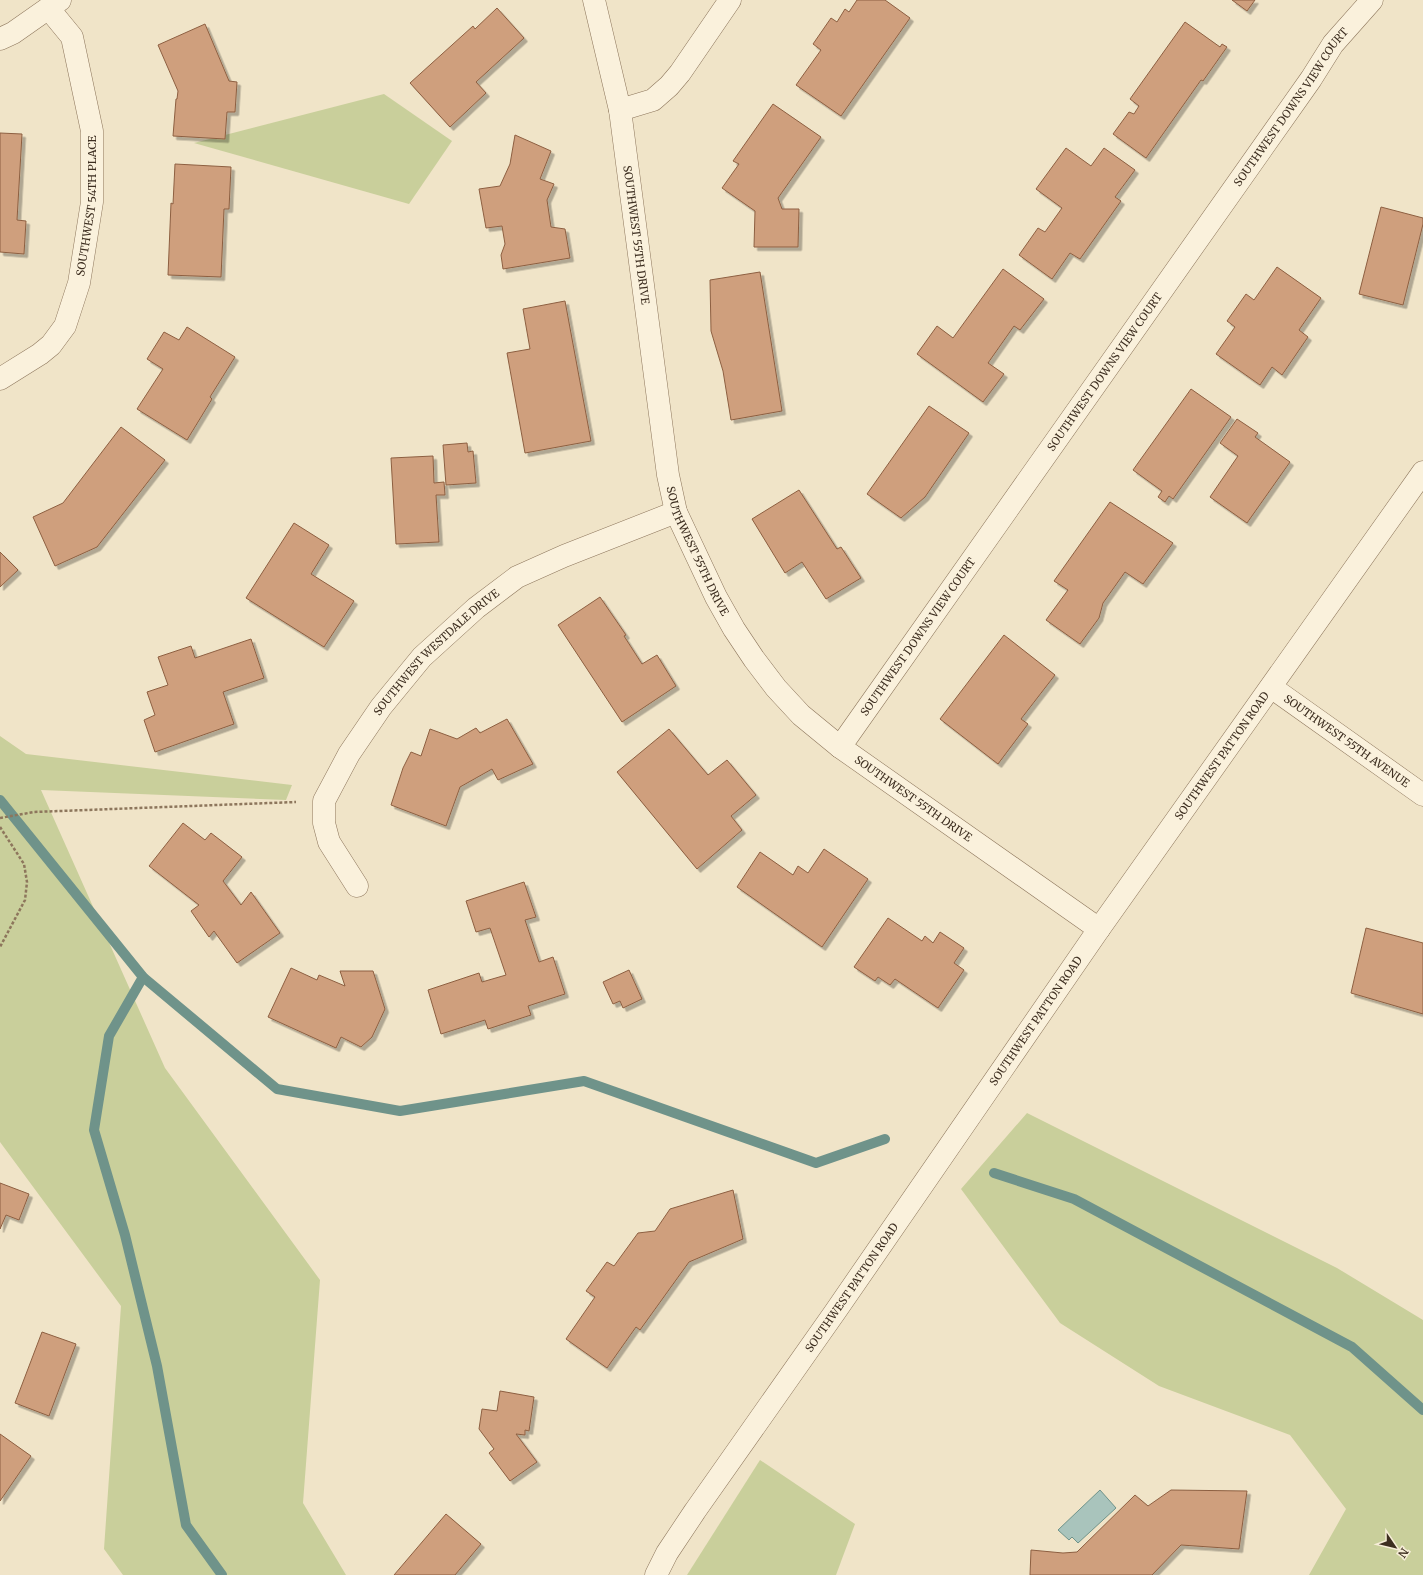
<svg xmlns="http://www.w3.org/2000/svg" width="1423" height="1575" font-family="Merriweather,serif">
  <style>
    .green { fill: #c9cf9b }
    .water { fill: #a9c4bc; stroke: #6f938a }
    .lines { fill: none; stroke-linecap: round; stroke-linejoin: round }
    .stream { stroke: #6f938a; stroke-width: 10 }
    .building { fill: #cf9f7d; stroke: #8d5f41; filter: url(#shadow) }
    .minor-casing { stroke: #8d765c; stroke-width: 23 }
    .path { stroke: #8d765c; stroke-width: 2.5; stroke-dasharray: 3 2; stroke-linecap: butt }
    .minor { stroke: #faf1dc; stroke-width: 22 }
    .labels { text-anchor: middle; dominant-baseline: central; stroke-width: 3; stroke-linejoin: round; paint-order: stroke }
    .street-label { font-size: 11px; fill: #3d2e20; stroke: #f7eed8 }
  </style>
  <defs>
    <filter id="shadow"><feDropShadow dx="3.5" dy="3.5" stdDeviation="0" flood-color="#0004"/></filter>
  </defs>
  <rect width="100%" height="100%" fill="#f0e4c8"/>
  <g class="green">
    <path d="M 384,94 L 452,141 L 409,204 L 194,143 Z"/>
    <path d="M 0,736 L 26,754 L 292,785 L 286,800 L 41,790 L 165,1068 L 320,1280 L 303,1503 L 346,1575 L 123,1575 L 104,1549 L 121,1306 L 0,1142 Z"/>
    <path d="M 1027,1113 L 1337,1268 L 1423,1320 L 1423,1575 L 1309,1575 L 1346,1509 L 1290,1435 L 1159,1386 L 1060,1323 L 961,1189 Z"/>
    <path d="M 760,1460 L 855,1524 L 836,1575 L 687,1575 Z"/>
  </g>
  <path class="water" d="M 1100,1490 L 1116,1508 L 1078,1543 L 1072,1537 L 1069,1540 L 1058,1530 Z"/>
  <g class="lines">
    <g class="stream">
      <path d="M 0,800 L 143,977 L 277,1089 L 400,1111 L 584,1081 L 816,1163 L 885,1139"/>
      <path d="M 143,977 L 109,1036 L 94,1130 L 125,1235 L 157,1366 L 186,1525 L 222,1575"/>
      <path d="M 994,1173 L 1074,1199 L 1352,1347 L 1423,1410"/>
    </g>
  </g>
  <g class="building">
    <path d="M 857,0 L 885,0 L 910,18 L 841,116 L 796,85 L 821,50 L 813,44 L 831,18 L 837,22 L 845,9 L 849,12 Z"/>
    <path d="M 1232,0 L 1255,0 L 1247,11 Z"/>
    <path d="M 497,8 L 524,38 L 476,82 L 486,93 L 450,127 L 410,83 L 473,26 L 475,29 Z"/>
    <path d="M 1185,22 L 1220,47 L 1222,44 L 1227,47 L 1203,81 L 1201,80 L 1146,158 L 1113,134 L 1129,112 L 1134,114 L 1139,106 L 1130,99 Z"/>
    <path d="M 205,24 L 229,81 L 237,82 L 235,112 L 227,112 L 225,139 L 173,136 L 176,99 L 177,99 L 178,91 L 158,45 Z"/>
    <path d="M 773,104 L 821,137 L 778,198 L 782,209 L 799,209 L 798,247 L 754,247 L 755,211 L 722,188 L 739,164 L 733,161 Z"/>
    <path d="M 0,133 L 22,134 L 17,220 L 26,221 L 24,254 L 0,252 Z"/>
    <path d="M 515,135 L 551,151 L 540,179 L 554,184 L 547,200 L 551,227 L 565,229 L 570,258 L 503,269 L 501,255 L 505,244 L 502,226 L 486,228 L 479,189 L 500,186 L 510,164 Z"/>
    <path d="M 1066,148 L 1091,166 L 1104,148 L 1135,170 L 1115,197 L 1121,201 L 1080,259 L 1070,253 L 1052,279 L 1019,255 L 1038,228 L 1045,232 L 1062,208 L 1036,189 Z"/>
    <path d="M 175,164 L 231,167 L 229,209 L 224,209 L 221,277 L 168,275 L 171,203 L 173,204 Z"/>
    <path d="M 1381,207 L 1423,218 L 1423,224 L 1403,305 L 1359,294 Z"/>
    <path d="M 1277,267 L 1321,298 L 1299,330 L 1308,337 L 1282,375 L 1272,367 L 1260,385 L 1216,354 L 1235,327 L 1227,321 L 1246,294 L 1254,300 Z"/>
    <path d="M 1003,269 L 1044,299 L 1020,330 L 1014,326 L 988,363 L 1004,374 L 983,402 L 917,354 L 937,326 L 953,338 Z"/>
    <path d="M 760,272 L 782,411 L 731,420 L 723,371 L 711,331 L 710,280 Z"/>
    <path d="M 565,301 L 591,441 L 525,453 L 507,353 L 530,349 L 523,309 Z"/>
    <path d="M 187,327 L 235,357 L 210,397 L 212,399 L 187,440 L 137,409 L 163,369 L 147,359 L 164,332 L 179,340 Z"/>
    <path d="M 1191,389 L 1231,417 L 1173,499 L 1169,496 L 1165,502 L 1158,497 L 1162,491 L 1133,470 Z"/>
    <path d="M 929,406 L 969,433 L 925,497 L 901,518 L 867,494 Z"/>
    <path d="M 1237,419 L 1258,433 L 1255,437 L 1290,462 L 1247,523 L 1210,497 L 1238,456 L 1220,443 Z"/>
    <path d="M 121,427 L 165,460 L 97,547 L 55,566 L 33,517 L 63,503 Z"/>
    <path d="M 467,443 L 468,452 L 473,451 L 476,483 L 446,485 L 443,445 Z"/>
    <path d="M 433,456 L 434,483 L 444,482 L 445,495 L 436,495 L 439,542 L 396,544 L 391,458 Z"/>
    <path d="M 799,490 L 837,549 L 841,547 L 861,578 L 826,599 L 802,562 L 785,573 L 752,519 Z"/>
    <path d="M 1110,502 L 1173,543 L 1143,584 L 1125,572 L 1103,603 L 1099,618 L 1080,644 L 1046,620 L 1068,590 L 1054,581 Z"/>
    <path d="M 294,523 L 329,545 L 311,574 L 354,601 L 324,647 L 246,598 Z"/>
    <path d="M 0,552 L 18,570 L 0,587 Z"/>
    <path d="M 600,597 L 626,635 L 624,636 L 642,664 L 657,655 L 676,686 L 622,722 L 558,625 Z"/>
    <path d="M 1004,635 L 1055,675 L 1021,719 L 1028,724 L 998,764 L 940,719 Z"/>
    <path d="M 251,639 L 264,678 L 223,692 L 234,724 L 155,752 L 144,720 L 155,715 L 147,692 L 168,685 L 158,657 L 191,646 L 195,658 Z"/>
    <path d="M 507,719 L 533,764 L 498,780 L 492,769 L 460,787 L 446,826 L 391,805 L 403,768 L 411,752 L 421,756 L 430,729 L 457,739 L 476,728 L 480,733 Z"/>
    <path d="M 669,729 L 708,775 L 727,760 L 756,795 L 731,816 L 742,830 L 697,869 L 617,772 Z"/>
    <path d="M 183,823 L 205,840 L 211,833 L 242,857 L 223,881 L 241,905 L 251,892 L 280,933 L 237,963 L 214,931 L 209,937 L 191,911 L 199,905 L 149,866 Z"/>
    <path d="M 824,849 L 868,879 L 822,947 L 737,887 L 760,852 L 793,875 L 798,866 L 808,873 Z"/>
    <path d="M 524,882 L 536,917 L 525,920 L 539,962 L 553,957 L 565,994 L 528,1006 L 531,1015 L 488,1029 L 485,1020 L 441,1034 L 428,990 L 479,973 L 482,982 L 506,975 L 490,928 L 476,932 L 466,901 Z"/>
    <path d="M 888,918 L 922,941 L 925,936 L 933,943 L 940,932 L 964,948 L 954,963 L 964,970 L 938,1008 L 895,979 L 890,985 L 878,977 L 875,981 L 854,967 Z"/>
    <path d="M 1366,928 L 1423,943 L 1423,1014 L 1351,993 Z"/>
    <path d="M 291,968 L 317,980 L 319,975 L 345,986 L 340,971 L 373,971 L 385,1009 L 372,1037 L 361,1047 L 341,1037 L 336,1048 L 268,1017 Z"/>
    <path d="M 629,970 L 642,999 L 623,1008 L 620,1001 L 613,1004 L 603,982 Z"/>
    <path d="M 0,1183 L 29,1194 L 19,1220 L 6,1215 L 0,1229 Z"/>
    <path d="M 733,1190 L 743,1239 L 689,1262 L 640,1330 L 636,1327 L 607,1368 L 566,1339 L 595,1297 L 586,1291 L 607,1262 L 614,1266 L 638,1233 L 655,1231 L 670,1209 Z"/>
    <path d="M 42,1332 L 76,1344 L 49,1416 L 15,1403 Z"/>
    <path d="M 500,1391 L 534,1397 L 529,1431 L 525,1430 L 525,1435 L 516,1434 L 537,1462 L 510,1481 L 489,1453 L 494,1449 L 479,1429 L 482,1409 L 497,1411 Z"/>
    <path d="M 0,1434 L 31,1456 L 0,1501 Z"/>
    <path d="M 1171,1490 L 1247,1491 L 1239,1549 L 1181,1545 L 1152,1575 L 1030,1575 L 1031,1550 L 1063,1553 L 1077,1552 L 1135,1495 L 1148,1506 Z"/>
    <path d="M 446,1514 L 481,1544 L 455,1575 L 394,1575 Z"/>
  </g>
  <g class="lines">
    <defs>
      <g id="minor">
        <path id="s1" d="M 594,0 L 620,110 L 668,475 L 676,512 L 716,597 L 734,629 L 754,659 L 776,688 L 801,715 L 840,747 L 1099,929"/>
        <path d="M 0,39 L 13,33 L 60,0"/>
        <path d="M 620,110 L 653,100 L 669,86 L 680,73 L 730,0"/>
        <path id="s2" d="M 0,379 L 40,354 L 51,345 L 65,326 L 79,283 L 92,202 L 92,131 L 72,37 L 49,9"/>
        <path id="s3" d="M 1271,687 L 1423,795"/>
        <path id="s4" d="M 840,747 L 1311,79 L 1333,44 L 1372,0"/>
        <path id="s5" d="M 357,886 L 329,842 L 324,823 L 324,801 L 349,754 L 381,707 L 422,657 L 476,608 L 517,577 L 564,556 L 676,512"/>
        <path id="s6" d="M 656,1575 L 667,1553 L 695,1511 L 835,1312 L 1099,929 L 1423,472"/>
      </g>
    </defs>
    <use href="#minor" class="minor-casing"/>
    <g class="path">
      <path d="M 0,818 L 34,812 L 296,802"/>
      <path d="M 0,827 L 24,864 L 27,882 L 25,900 L 0,947"/>
    </g>
    <use href="#minor" class="minor"/>
  </g>
  <g class="labels">
    <g class="street-label">
      <text stroke="none"><textPath href="#s4" startOffset="783">SOUTHWEST DOWNS VIEW COURT</textPath></text>
      <text stroke="none"><textPath href="#s2" startOffset="208">SOUTHWEST 54TH PLACE</textPath></text>
      <text stroke="none"><textPath href="#s1" startOffset="239">SOUTHWEST 55TH DRIVE</textPath></text>
      <text stroke="none"><textPath href="#s4" startOffset="459">SOUTHWEST DOWNS VIEW COURT</textPath></text>
      <text stroke="none"><textPath href="#s1" startOffset="563">SOUTHWEST 55TH DRIVE</textPath></text>
      <text stroke="none"><textPath href="#s4" startOffset="135">SOUTHWEST DOWNS VIEW COURT</textPath></text>
      <text stroke="none"><textPath href="#s5" startOffset="282">SOUTHWEST WESTDALE DRIVE</textPath></text>
      <text stroke="none"><textPath href="#s3" startOffset="93">SOUTHWEST 55TH AVENUE</textPath></text>
      <text stroke="none"><textPath href="#s6" startOffset="996">SOUTHWEST PATTON ROAD</textPath></text>
      <text stroke="none"><textPath href="#s1" startOffset="899">SOUTHWEST 55TH DRIVE</textPath></text>
      <text stroke="none"><textPath href="#s6" startOffset="672">SOUTHWEST PATTON ROAD</textPath></text>
      <text stroke="none"><textPath href="#s6" startOffset="348">SOUTHWEST PATTON ROAD</textPath></text>
    </g>
  </g>
  <g transform="translate(1395 1547) rotate(125)" stroke="#f7eed8" stroke-width="3" paint-order="stroke">
  <path d="M0-3L7 15L0 10L-7 15Z" fill="#3d2e20"/>
  <text y="-6" font-size="11" font-weight="bold" text-anchor="middle" fill="#3d2e20">N</text>
  </g>
</svg>
